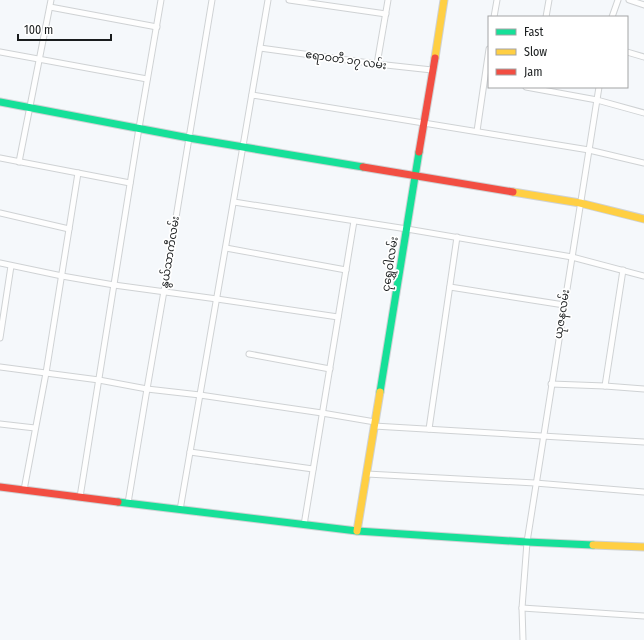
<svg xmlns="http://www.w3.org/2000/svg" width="644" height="640" font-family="'Fira Sans Condensed','Noto Sans Myanmar',sans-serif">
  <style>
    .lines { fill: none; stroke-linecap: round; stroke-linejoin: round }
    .street-casing { stroke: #cfd2d4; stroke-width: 7 }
    .fast-casing { stroke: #cfd2d4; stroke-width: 9 }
    .slow-casing { stroke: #cfd2d4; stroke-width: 9 }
    .jam-casing { stroke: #cfd2d4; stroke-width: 9 }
    .street { stroke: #fefefe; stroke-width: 5 }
    .fast { stroke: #16e098; stroke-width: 7 }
    .slow { stroke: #ffcf43; stroke-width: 7 }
    .jam { stroke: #f24e42; stroke-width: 7 }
    .labels { text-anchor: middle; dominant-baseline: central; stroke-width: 3.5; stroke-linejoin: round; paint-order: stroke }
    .street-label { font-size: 11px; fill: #191c1d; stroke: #fff }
  </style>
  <rect width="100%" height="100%" fill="#f5f8fb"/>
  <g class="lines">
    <defs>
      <g id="street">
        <path d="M 289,0 L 386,14"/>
        <path d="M 629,0 L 644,5"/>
        <path d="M 50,7 L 157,27"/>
        <path d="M 494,17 L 497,0"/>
        <path d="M 546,17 L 549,0"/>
        <path d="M 612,17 L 618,0"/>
        <path d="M 260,48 L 377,64 L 432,70"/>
        <path d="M 0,52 L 147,79"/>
        <path d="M 627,52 L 644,57"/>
        <path d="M 377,64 L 388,0"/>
        <path d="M 526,87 L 597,100 L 644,113"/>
        <path d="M 252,95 L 589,150 L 644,163"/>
        <path d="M 477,131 L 489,49"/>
        <path d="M 0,158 L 130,183"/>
        <path d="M 19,162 L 51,0"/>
        <path d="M 234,202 L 407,229 L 572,257 L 644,276"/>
        <path d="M 0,213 L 69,229"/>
        <path d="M 226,248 L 346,270"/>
        <path d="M 0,263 L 62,276 L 114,285 L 217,299 L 338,317"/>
        <path d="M 450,287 L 564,305"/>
        <path d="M 0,338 L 11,266"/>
        <path d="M 249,354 L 330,369"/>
        <path d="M 0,367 L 99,380 L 147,389 L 200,395 L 322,413 L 375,422"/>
        <path d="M 551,384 L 605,386 L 644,389"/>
        <path d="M 605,386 L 623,270"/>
        <path d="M 0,424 L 35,428"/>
        <path d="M 374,426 L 644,442"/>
        <path d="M 429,429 L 457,237"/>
        <path d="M 190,452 L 313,469"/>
        <path d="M 367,474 L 535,483 L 644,492"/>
        <path d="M 24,490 L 46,373 L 78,173"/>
        <path d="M 80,497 L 139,128 L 161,0"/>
        <path d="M 128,503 L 147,389 L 164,291 L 189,138 L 212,0"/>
        <path d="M 180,510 L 243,146 L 268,0"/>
        <path d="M 304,525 L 354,221"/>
        <path d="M 522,608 L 644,616"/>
        <path d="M 523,640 L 522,608 L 527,542 L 599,87"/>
      </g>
      <g id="fast">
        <path d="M 0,102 L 189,138 L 363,167"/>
        <path d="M 380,392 L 419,152"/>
        <path d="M 118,502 L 357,531 L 527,542 L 593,545"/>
      </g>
      <g id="slow">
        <path d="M 435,58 L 444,0"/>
        <path d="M 513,192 L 580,203 L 644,219"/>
        <path d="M 357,531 L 380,392"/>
        <path d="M 593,545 L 644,547"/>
      </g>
      <g id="jam">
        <path d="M 419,152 L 435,58"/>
        <path d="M 363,167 L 513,192"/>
        <path d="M 0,487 L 118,502"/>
      </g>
    </defs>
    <use href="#street" class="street-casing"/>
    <use href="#fast" class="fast-casing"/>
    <use href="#slow" class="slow-casing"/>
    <use href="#jam" class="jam-casing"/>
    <use href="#street" class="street"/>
    <use href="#fast" class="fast"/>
    <use href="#slow" class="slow"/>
    <use href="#jam" class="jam"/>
  </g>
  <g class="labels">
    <g class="street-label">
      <text transform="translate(346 60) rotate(8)">ဧရာဝတီ ၁၇ လမ်း</text>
      <text transform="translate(170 252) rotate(-81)">နွယ်သာကီလမ်း</text>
      <text transform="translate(390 264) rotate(-81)">ငုရွှေဝါလမ်း</text>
      <text transform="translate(562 314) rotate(-81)">ယုဇနလမ်း</text>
    </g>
  </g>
  <rect x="488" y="16" width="140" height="72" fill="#ffffff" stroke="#a3a4a5"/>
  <rect x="496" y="29" width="20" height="6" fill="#16e098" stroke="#a3a4a5"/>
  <text x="524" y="36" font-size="12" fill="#191c1d">Fast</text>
  <rect x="496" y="49" width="20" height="6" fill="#ffcf43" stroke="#a3a4a5"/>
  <text x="524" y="56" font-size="12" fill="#191c1d">Slow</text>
  <rect x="496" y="69" width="20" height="6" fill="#f24e42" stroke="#a3a4a5"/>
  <text x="524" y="76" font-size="12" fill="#191c1d">Jam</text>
  <path d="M18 34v6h93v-6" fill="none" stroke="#191c1d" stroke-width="2"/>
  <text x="24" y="34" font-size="12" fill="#191c1d" stroke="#ffffff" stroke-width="3" paint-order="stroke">100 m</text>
</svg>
